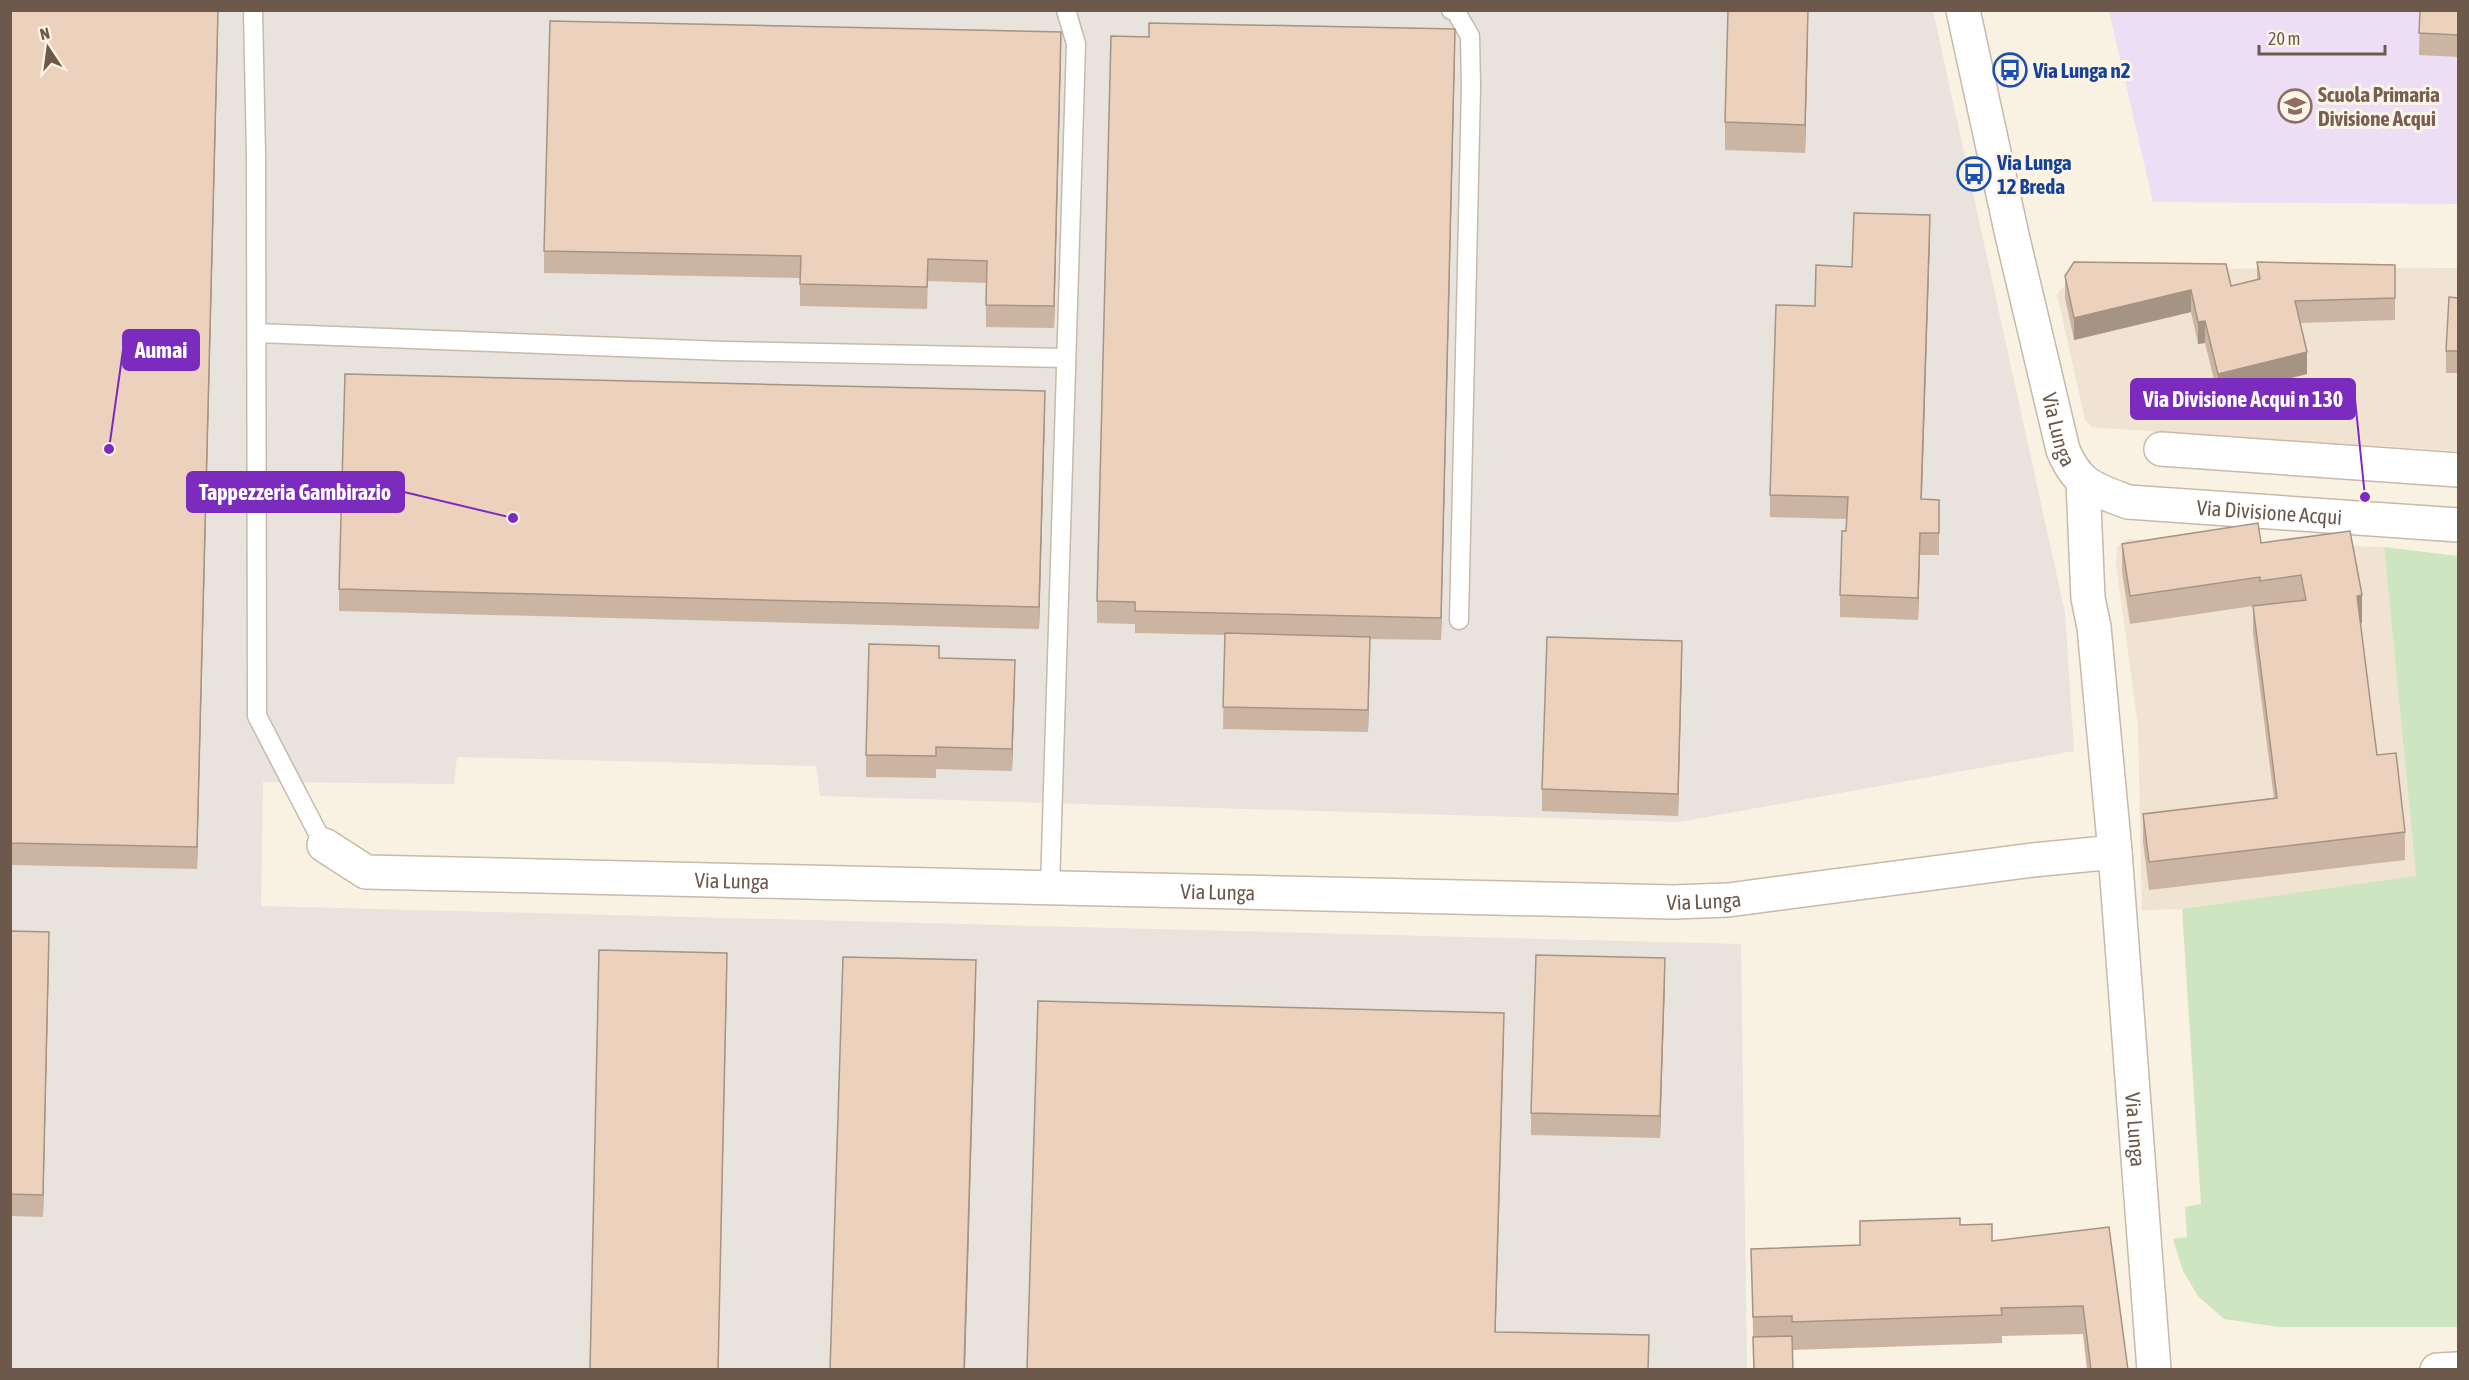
<svg xmlns="http://www.w3.org/2000/svg" width="2469" height="1380" font-family="'Asap Condensed',sans-serif">
  <style>
    .residential { fill: #f0e3d1 }
    .industrial { fill: #e8e3dc }
    .education { fill: #eedef5 }
    .green { fill: #cee5c2 }
    .lines { fill: none; stroke-linecap: round; stroke-linejoin: round }
    .service-casing { stroke: #c8b9aa; stroke-width: 21 }
    .minor-casing { stroke: #c8b9aa; stroke-width: 36 }
    .service { stroke: #fff; stroke-width: 18 }
    .minor { stroke: #fff; stroke-width: 33 }
    .wall { fill: #cbb5a2 }
    .shaded-wall { fill: #a59384 }
    .building { fill: #ecd2bc; stroke: #a59384; stroke-width: 1.5 }
    .labels { text-anchor: middle; dominant-baseline: central; stroke-width: 6; stroke-linejoin: round; paint-order: stroke }
    .transit-label { font-size: 21px; font-weight: bold; fill: #164399; stroke: #fdf5e7; text-anchor: start }
    .education-label { font-size: 21px; font-weight: bold; fill: #785e54; stroke: #fdf5e7; text-anchor: start }
    .street-label { font-size: 21px; fill: #6d594b; stroke: #fdf5e7 }
    .leader { fill: none; stroke: #7b2cbf; stroke-width: 2 }
    .callout-dot { fill: #7b2cbf; stroke: #fdf5e7; stroke-width: 2 }
    .callout { fill: #7b2cbf; stroke: #7b2cbf; stroke-width: 2 }
    .callout-label { font-size: 22px; text-anchor: middle; font-weight: bold; fill: #fff }
  </style>
  <rect width="100%" height="100%" fill="#f9f1e1"/>
  <g class="residential">
    <path d="M 2458,268 L 2458,451 L 2102,428 L 2092,427 L 2085,420 L 2057,294 L 2081,269 Z"/>
    <path d="M 2128,539 L 2384,547 L 2416,877 L 2182,909 L 2142,910 L 2138,726 L 2116,564 L 2117,547 Z"/>
  </g>
  <path class="industrial" d="M 10,11 L 1933,11 L 2065,613 L 2074,751 L 1679,822 L 820,796 L 816,766 L 457,757 L 454,784 L 263,782 L 261,906 L 1741,944 L 1747,1369 L 11,1369 Z"/>
  <path class="education" d="M 2109,11 L 2458,11 L 2458,204 L 2153,202 Z"/>
  <path class="green" d="M 2384,547 L 2458,556 L 2458,1327 L 2279,1327 L 2224,1319 L 2198,1296 L 2183,1271 L 2173,1239 L 2187,1237 L 2185,1207 L 2201,1204 L 2182,909 L 2416,876 Z"/>
  <g class="lines">
    <defs>
      <g id="service">
        <path d="M 253,10 L 256,156 L 257,716 L 324,845"/>
        <path d="M 1451,10 L 1456,12 L 1470,36 L 1471,87 L 1459,620"/>
        <path d="M 257,333 L 724,351 L 1066,358"/>
        <path d="M 1050,887 L 1076,44 L 1066,10"/>
      </g>
      <g id="minor">
        <path id="s1" d="M 1963,10 L 2012,235 L 2063,450 C 2078,486 2094,489 2128,502 L 2458,525"/>
        <path d="M 2161,449 L 2458,470"/>
        <path id="s2" d="M 2083,482 L 2088,598 L 2094,627 L 2115,852 L 2154,1370"/>
        <path id="s3" d="M 324,845 L 366,872 L 1673,902 L 1728,900 L 2032,860 L 2115,852"/>
        <path d="M 2437,1370 L 2458,1369"/>
      </g>
    </defs>
    <use href="#service" class="service-casing"/>
    <use href="#minor" class="minor-casing"/>
    <use href="#service" class="service"/>
    <use href="#minor" class="minor"/>
  </g>
  <g class="wall">
    <path d="M 10,10 L 218,33 L 197,869 L 10,865 Z"/>
    <path d="M 2420,10 L 2458,10 L 2458,57 L 2419,55 Z"/>
    <path d="M 1808,36 L 1805,153 L 1725,150 L 1725,122 Z"/>
    <path d="M 1455,51 L 1441,640 L 1370,639 L 1368,732 L 1223,729 L 1225,635 L 1135,633 L 1135,624 L 1097,623 L 1097,601 Z"/>
    <path d="M 1061,54 L 1054,328 L 986,327 L 986,283 L 928,281 L 927,309 L 800,306 L 800,278 L 544,273 L 544,251 Z"/>
    <path d="M 1930,237 L 1922,499 L 1939,500 L 1939,555 L 1920,555 L 1918,620 L 1840,617 L 1840,595 L 1847,519 L 1770,517 L 1770,495 L 1815,306 L 1852,267 Z"/>
    <path d="M 2257,262 L 2395,265 L 2395,320 L 2300,323 L 2307,374 L 2218,396 L 2205,343 L 2198,344 L 2191,312 L 2074,340 L 2065,298 L 2065,276 L 2231,286 L 2257,279 Z"/>
    <path d="M 2458,298 L 2458,373 L 2446,373 L 2446,351 Z"/>
    <path d="M 1045,413 L 1039,629 L 339,611 L 339,589 Z"/>
    <path d="M 2261,543 L 2362,623 L 2360,624 L 2377,755 L 2405,832 L 2405,860 L 2149,890 L 2143,842 L 2143,814 L 2274,799 L 2253,634 L 2253,606 L 2130,624 L 2122,572 L 2122,544 Z"/>
    <path d="M 939,658 L 1015,682 L 1012,771 L 936,769 L 936,778 L 866,777 L 866,755 Z"/>
    <path d="M 1682,663 L 1678,816 L 1542,811 L 1542,789 Z"/>
    <path d="M 10,931 L 49,954 L 43,1217 L 10,1216 Z"/>
    <path d="M 1665,980 L 1660,1138 L 1531,1135 L 1531,1113 Z"/>
    <path d="M 1860,1221 L 1960,1225 L 1992,1241 L 2109,1227 L 2128,1370 L 2087,1370 L 2083,1334 L 2002,1336 L 2002,1343 L 1792,1350 L 1754,1370 L 1751,1249 L 1860,1245 Z"/>
  </g>
  <g class="shaded-wall">
    <path d="M 1808,10 L 1808,36 L 1805,153 L 1805,125 Z"/>
    <path d="M 218,11 L 218,33 L 197,869 L 197,847 Z"/>
    <path d="M 1455,29 L 1455,51 L 1441,640 L 1441,618 Z"/>
    <path d="M 1061,32 L 1061,54 L 1054,328 L 1054,306 Z"/>
    <path d="M 1930,215 L 1930,237 L 1921,521 L 1921,499 Z"/>
    <path d="M 2191,290 L 2191,312 L 2074,340 L 2074,318 Z"/>
    <path d="M 2205,321 L 2205,343 L 2198,344 L 2198,322 Z"/>
    <path d="M 2307,352 L 2307,374 L 2218,396 L 2218,374 Z"/>
    <path d="M 1045,391 L 1045,413 L 1039,629 L 1039,607 Z"/>
    <path d="M 1920,533 L 1920,555 L 1918,620 L 1918,598 Z"/>
    <path d="M 2362,595 L 2362,623 L 2357,624 L 2357,596 Z"/>
    <path d="M 1370,637 L 1370,659 L 1368,732 L 1368,710 Z"/>
    <path d="M 1682,641 L 1682,663 L 1678,816 L 1678,794 Z"/>
    <path d="M 1015,660 L 1015,682 L 1012,771 L 1012,749 Z"/>
    <path d="M 49,932 L 49,954 L 43,1217 L 43,1195 Z"/>
    <path d="M 727,953 L 727,981 L 718,1370 Z"/>
    <path d="M 1665,958 L 1665,980 L 1660,1138 L 1660,1116 Z"/>
    <path d="M 976,960 L 976,988 L 965,1370 L 964,1370 Z"/>
    <path d="M 1504,1013 L 1504,1035 L 1495,1354 L 1495,1332 Z"/>
  </g>
  <g class="building">
    <path d="M 10,10 L 218,11 L 197,847 L 10,843 Z"/>
    <path d="M 1728,10 L 1808,10 L 1805,125 L 1725,122 Z"/>
    <path d="M 2420,10 L 2458,10 L 2458,35 L 2419,33 Z"/>
    <path d="M 550,21 L 1061,32 L 1054,306 L 986,305 L 987,261 L 928,259 L 927,287 L 800,284 L 801,256 L 544,251 Z"/>
    <path d="M 1149,23 L 1455,29 L 1441,618 L 1135,611 L 1135,602 L 1097,601 L 1111,36 L 1149,37 Z"/>
    <path d="M 1854,213 L 1930,215 L 1921,499 L 1939,500 L 1939,533 L 1920,533 L 1918,598 L 1840,595 L 1842,531 L 1846,531 L 1848,497 L 1770,495 L 1776,305 L 1815,306 L 1816,265 L 1852,267 Z"/>
    <path d="M 2074,262 L 2226,264 L 2231,286 L 2260,279 L 2257,262 L 2395,265 L 2395,298 L 2295,301 L 2307,352 L 2218,374 L 2205,321 L 2198,322 L 2191,290 L 2074,318 L 2065,276 Z"/>
    <path d="M 2449,297 L 2458,298 L 2458,351 L 2446,351 Z"/>
    <path d="M 345,374 L 1045,391 L 1039,607 L 339,589 Z"/>
    <path d="M 2258,523 L 2261,543 L 2350,531 L 2362,595 L 2357,596 L 2377,755 L 2396,753 L 2405,832 L 2149,862 L 2143,814 L 2277,798 L 2253,606 L 2306,600 L 2301,575 L 2260,581 L 2260,577 L 2130,596 L 2122,544 Z"/>
    <path d="M 1225,633 L 1370,637 L 1368,710 L 1223,707 Z"/>
    <path d="M 1547,637 L 1682,641 L 1678,794 L 1542,789 Z"/>
    <path d="M 869,644 L 939,646 L 939,658 L 1015,660 L 1012,749 L 936,747 L 936,756 L 866,755 Z"/>
    <path d="M 10,931 L 49,932 L 43,1195 L 10,1194 Z"/>
    <path d="M 599,950 L 727,953 L 718,1370 L 590,1370 Z"/>
    <path d="M 1536,955 L 1665,958 L 1660,1116 L 1531,1113 Z"/>
    <path d="M 843,957 L 976,960 L 964,1370 L 830,1370 Z"/>
    <path d="M 1038,1001 L 1504,1013 L 1495,1332 L 1649,1335 L 1648,1370 L 1027,1370 Z"/>
    <path d="M 1960,1218 L 1960,1225 L 1992,1224 L 1992,1241 L 2109,1227 L 2128,1370 L 2091,1370 L 2083,1306 L 2001,1308 L 2002,1315 L 1792,1322 L 1792,1316 L 1753,1317 L 1751,1249 L 1860,1245 L 1860,1221 Z"/>
    <path d="M 1792,1336 L 1793,1370 L 1754,1370 L 1753,1337 Z"/>
  </g>
  <defs>
    <symbol id="bus-ring" viewBox="-11 -11 22 22"><circle r="9.5" fill="#fdf5e7" stroke="#1a4fb4" stroke-width="1.5"/><path d="M-5-6H5V4H4V6H2V4H-2V6H-4V4H-5ZM-3.5-4V0h7V-4ZM-3.5 1.2v1.5H-2V1.2ZM2 1.2v1.5H3.5V1.2Z" fill="#1a4fb4"/></symbol>
    <symbol id="school-ring" viewBox="-11 -11 22 22"><circle r="9.5" fill="#fdf5e7" stroke="#8d6e63" stroke-width="1.5"/><path d="M0-5L7-2L0 1L-7-2ZM-4 1L0 2.5L4 1V4Q0 6-4 4Z" fill="#8d6e63"/></symbol>
  </defs>
  <g fill-rule="evenodd">
    <use href="#bus-ring" x="1991" y="51" width="38" height="38"/>
    <use href="#school-ring" x="2276" y="87" width="38" height="38"/>
    <use href="#bus-ring" x="1955" y="155" width="38" height="38"/>
  </g>
  <g class="labels">
    <g class="transit-label">
      <text x="2033" y="70">Via Lunga n2</text>
      <text x="1997" y="162">Via Lunga<tspan x="1997" dy="24">12 Breda</tspan></text>
    </g>
    <g class="education-label">
      <text x="2318" y="94">Scuola Primaria<tspan x="2318" dy="24">Divisione Acqui</tspan></text>
    </g>
    <g class="street-label">
      <text stroke="none"><textPath href="#s1" startOffset="430">Via Lunga</textPath></text>
      <text stroke="none"><textPath href="#s1" startOffset="680">Via Divisione Acqui</textPath></text>
      <text stroke="none"><textPath href="#s3" startOffset="416">Via Lunga</textPath></text>
      <text stroke="none"><textPath href="#s3" startOffset="902">Via Lunga</textPath></text>
      <text stroke="none"><textPath href="#s3" startOffset="1388">Via Lunga</textPath></text>
      <text stroke="none"><textPath href="#s2" startOffset="650">Via Lunga</textPath></text>
    </g>
  </g>
  <path class="leader" d="M109 449L123 350M2365 497L2355 399M513 518L404 492"/>
  <g class="callout-dot">
    <circle cx="109" cy="449" r="6"/>
    <circle cx="2365" cy="497" r="6"/>
    <circle cx="513" cy="518" r="6"/>
  </g>
  <g class="callout">
    <rect x="123" y="330" width="76" height="40" rx="6"/>
    <rect x="2131" y="379" width="224" height="40" rx="6"/>
    <rect x="187" y="472" width="217" height="40" rx="6"/>
  </g>
  <g class="callout-label">
    <text x="161" y="358">Aumai</text>
    <text x="2243" y="407">Via Divisione Acqui n 130</text>
    <text x="295" y="500">Tappezzeria Gambirazio</text>
  </g>
  <rect width="2469" height="1380" fill="none" stroke="#6d594b" stroke-width="24"/>
  <g transform="translate(48 48) rotate(347)" stroke="#fdf5e7" stroke-width="4.5" paint-order="stroke">
  <path d="M0-4.5L10 22L0 15L-10 22Z" fill="#6d594b"/>
  <text y="-9" font-size="16" font-weight="bold" text-anchor="middle" fill="#6d594b">N</text>
  </g>
  <path d="M2259 45v9h126v-9" fill="none" stroke="#6d594b" stroke-width="3"/>
  <text x="2268" y="45" font-size="18" fill="#6d594b" stroke="#fdf5e7" stroke-width="4.5" paint-order="stroke">20 m</text>
</svg>
